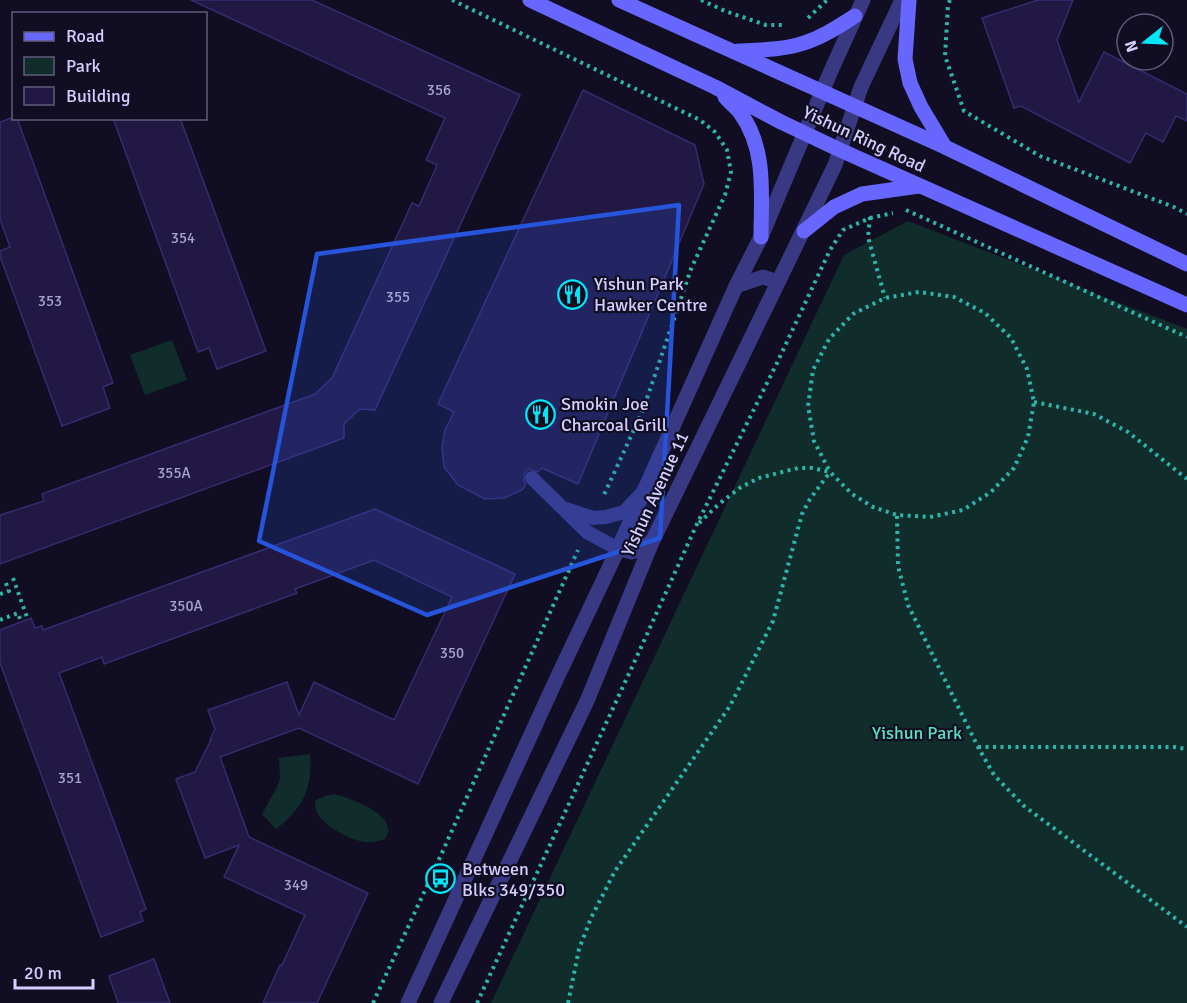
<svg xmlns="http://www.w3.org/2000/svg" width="1187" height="1003" font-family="Signika,sans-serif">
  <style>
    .green { fill: #112d2b }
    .building { fill: #211944; stroke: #372b70; stroke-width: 1.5 }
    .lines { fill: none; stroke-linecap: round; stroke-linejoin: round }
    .path { stroke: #2db5aa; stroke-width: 4; stroke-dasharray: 3 4.5; stroke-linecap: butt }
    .service { stroke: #393882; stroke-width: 14 }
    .tertiary { stroke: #393882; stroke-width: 15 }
    .secondary { stroke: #6766ff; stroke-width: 15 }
    .marked { fill: #2654da; fill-opacity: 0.2; stroke: #2654da; stroke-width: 4.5; stroke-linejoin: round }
    .labels { text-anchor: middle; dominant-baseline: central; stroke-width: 4.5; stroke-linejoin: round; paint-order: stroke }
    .number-label { font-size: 15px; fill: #a7a2d0 }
    .street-label { font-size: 18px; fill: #d4cfff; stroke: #110e23 }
    .poi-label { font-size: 18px; fill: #d4cfff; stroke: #110e23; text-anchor: start }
    .park-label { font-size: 18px; fill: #5ae0bc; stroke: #110e23 }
  </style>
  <rect width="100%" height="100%" fill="#110e23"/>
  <g class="green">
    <path d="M 908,221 L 1187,329 L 1187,1003 L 491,1003 L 844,255 Z"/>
    <path d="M 172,340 L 187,380 L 145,395 L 130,355 Z"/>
    <path d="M 310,754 C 313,788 303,808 276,829 L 262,814 L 277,787 L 280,779 L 279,758 Z"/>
    <path d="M 334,794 C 349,798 377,808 386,822 C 386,823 389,831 389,831 L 385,839 C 378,841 372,843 366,842 C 350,841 308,819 316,800 L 325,796 Z"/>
  </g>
  <g class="building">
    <path d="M 191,0 L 312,0 L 520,95 L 375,410 L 360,409 L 344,424 L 344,438 L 0,564 L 0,515 L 44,501 L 42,494 L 315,394 L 332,378 L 412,203 L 419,206 L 437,165 L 426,160 L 445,118 Z"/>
    <path d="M 1038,0 L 1073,0 L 1057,40 L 1079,102 L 1104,52 L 1187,94 L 1187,121 L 1176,116 L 1163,142 L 1146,133 L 1130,163 L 1021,106 L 1014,108 L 982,18 Z"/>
    <path d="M 583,90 L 695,145 L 704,184 L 578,484 L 542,468 L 538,472 L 530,469 L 526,471 L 524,475 L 524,481 L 526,485 L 522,490 L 504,498 L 485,499 L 458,485 L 444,467 L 442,447 L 445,430 L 454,412 L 438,404 Z"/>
    <path d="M 14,117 L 14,118 L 17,118 L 113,383 L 103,387 L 110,408 L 62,426 L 0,256 L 0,251 L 10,247 L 0,219 L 0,122 Z"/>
    <path d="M 113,118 L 180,118 L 266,351 L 217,369 L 209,348 L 198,352 Z"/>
    <path d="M 375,509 L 515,574 L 418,784 L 299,728 L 220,757 L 249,837 L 368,893 L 317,1003 L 263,1003 L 280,965 L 282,965 L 305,915 L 224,877 L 239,845 L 205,858 L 176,779 L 195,772 L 211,740 L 210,740 L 215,729 L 208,710 L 287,682 L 299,715 L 314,682 L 394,720 L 452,597 L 374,560 L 295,589 L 297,593 L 104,664 L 102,657 L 59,673 L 146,909 L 140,912 L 143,921 L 101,937 L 0,663 L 0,630 L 31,618 L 35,628 L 42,626 L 43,630 Z"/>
    <path d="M 154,959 L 170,1003 L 118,1003 L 109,976 Z"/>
  </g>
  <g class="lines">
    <g class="path">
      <path d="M 452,0 L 700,120 L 715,132 L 727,150 L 731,172 L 725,195 L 691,269 L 643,410 L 603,497"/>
      <path d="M 701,0 L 725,11 L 766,25 L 782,25"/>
      <path d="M 950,0 L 948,5 L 945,56 L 964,111 L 1040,156 L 1174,207 L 1187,214"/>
      <path d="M 808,18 L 827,0"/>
      <path d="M 906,210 L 1187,337"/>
      <path d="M 870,217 L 868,237 L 885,298"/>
      <path d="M 1034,402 L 1094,414 L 1128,432 L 1187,479"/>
      <path d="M 897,516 L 898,566 L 908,605 L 978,747 L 994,775 L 1024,806 L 1187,927"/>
      <path d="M 699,523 L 719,504 L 741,487 L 759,478 L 798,468 L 812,468 L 830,472 L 852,494 L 873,507 L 897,515 L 930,517 L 963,510 L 991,492 L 1014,468 L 1028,437 L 1034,402 L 1027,369 L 1011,338 L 985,313 L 954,297 L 919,292 L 885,298 L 853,314 L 829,339 L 813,370 L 808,406 L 814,441 L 830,472"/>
      <path d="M 13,578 L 28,620"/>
      <path d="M 0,594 L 9,591 L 5,581"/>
      <path d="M 0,620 L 18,613 L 21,622"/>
      <path d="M 978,747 L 1174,747 L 1187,749"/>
      <path d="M 373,1003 L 432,875 L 578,550"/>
      <path d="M 477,1003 L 638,654 L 696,526 L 777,363 L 830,250 L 843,230 L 870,218 L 893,213"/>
      <path d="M 568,1003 L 579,949 L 591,918 L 615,871 L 730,706 L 773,621 L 802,514 L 810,499 L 830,472"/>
    </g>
    <g class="service">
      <path d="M 532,478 L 587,532 L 618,549"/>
      <path d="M 566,509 L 593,518 L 606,517 L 624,512 L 642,493"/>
    </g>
    <g class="tertiary">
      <path d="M 736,286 L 763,277 L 778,282"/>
      <path d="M 618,549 L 632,552 L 652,542"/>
      <path d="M 408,1003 L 556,680 L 618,549 L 736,286 L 761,237 L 830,73 L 863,0"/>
      <path d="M 441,1003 L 587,701 L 652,542 L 835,165 L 861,87 L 902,0"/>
    </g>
    <g class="secondary">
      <path d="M 530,0 L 715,87 L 781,122 L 840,150 L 1187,305"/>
      <path d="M 619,0 L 945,147 L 1187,264"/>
      <path d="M 909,0 L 905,59 L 910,83 L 921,107 L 945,147"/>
      <path d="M 738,51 C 760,50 783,50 804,43 C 823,37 839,26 855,16"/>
      <path d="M 725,97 C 730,103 737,108 741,114 C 767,150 761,196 761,237"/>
      <path d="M 804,231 L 834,207 L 862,194 L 919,186"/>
    </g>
  </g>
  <path class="marked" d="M 679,205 L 660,538 L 427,615 L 259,541 L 317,254 Z"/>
  <defs>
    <symbol id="restaurant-ring" viewBox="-11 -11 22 22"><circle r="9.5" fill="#110e23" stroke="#00e7fa" stroke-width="1.5"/><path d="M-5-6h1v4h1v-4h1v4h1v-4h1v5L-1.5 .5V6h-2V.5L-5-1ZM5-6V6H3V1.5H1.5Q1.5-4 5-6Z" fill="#00e7fa"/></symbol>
    <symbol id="bus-ring" viewBox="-11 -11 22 22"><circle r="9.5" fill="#110e23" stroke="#00e7fa" stroke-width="1.5"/><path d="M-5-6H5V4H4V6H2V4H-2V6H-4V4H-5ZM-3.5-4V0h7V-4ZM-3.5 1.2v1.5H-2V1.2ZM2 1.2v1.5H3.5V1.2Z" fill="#00e7fa"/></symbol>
  </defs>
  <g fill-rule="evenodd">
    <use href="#restaurant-ring" x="556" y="278" width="33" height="33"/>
    <use href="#restaurant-ring" x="524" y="398" width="33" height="33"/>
    <use href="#bus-ring" x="424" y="862" width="33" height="33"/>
  </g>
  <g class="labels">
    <g class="number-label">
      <text x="439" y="90">356</text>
      <text x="183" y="238">354</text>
      <text x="398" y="297">355</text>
      <text x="50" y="301">353</text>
      <text x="174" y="473">355A</text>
      <text x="186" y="606">350A</text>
      <text x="452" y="653">350</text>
      <text x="70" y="778">351</text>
      <text x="296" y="885">349</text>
    </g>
    <g class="street-label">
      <text transform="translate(864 139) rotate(25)">Yishun Ring Road</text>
      <text transform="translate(655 494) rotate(-65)">Yishun Avenue 11</text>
    </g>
    <g class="poi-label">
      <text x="594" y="284">Yishun Park<tspan x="594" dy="21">Hawker Centre</tspan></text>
      <text x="561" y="404">Smokin Joe<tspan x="561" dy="21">Charcoal Grill</tspan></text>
      <text x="462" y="869">Between<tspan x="462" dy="21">Blks 349/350</tspan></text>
    </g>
    <g class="park-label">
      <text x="917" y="733">Yishun Park</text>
    </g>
  </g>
  <rect x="12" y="12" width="195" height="108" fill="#110e23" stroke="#5f5b7b" stroke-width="1.5"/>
  <rect x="24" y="32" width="30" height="9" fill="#6766ff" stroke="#5f5b7b" stroke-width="1.5"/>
  <text x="66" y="42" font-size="18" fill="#d4cfff">Road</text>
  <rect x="24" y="57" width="30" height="18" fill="#112d2b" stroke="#5f5b7b" stroke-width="1.5"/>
  <text x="66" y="72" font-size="18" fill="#d4cfff">Park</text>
  <rect x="24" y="87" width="30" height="18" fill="#211944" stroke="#5f5b7b" stroke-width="1.5"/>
  <text x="66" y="102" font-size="18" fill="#d4cfff">Building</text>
  <g transform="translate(1145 42) rotate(252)"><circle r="28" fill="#110e23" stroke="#5f5b7b" stroke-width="1.5"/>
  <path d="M0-4.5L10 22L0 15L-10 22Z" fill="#00e7fa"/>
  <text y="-9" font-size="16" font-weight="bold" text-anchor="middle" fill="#d4cfff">N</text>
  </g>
  <path d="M15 979v9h78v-9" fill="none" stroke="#d4cfff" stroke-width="3"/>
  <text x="24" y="979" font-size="18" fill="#d4cfff" stroke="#110e23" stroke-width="4.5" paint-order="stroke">20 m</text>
</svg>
